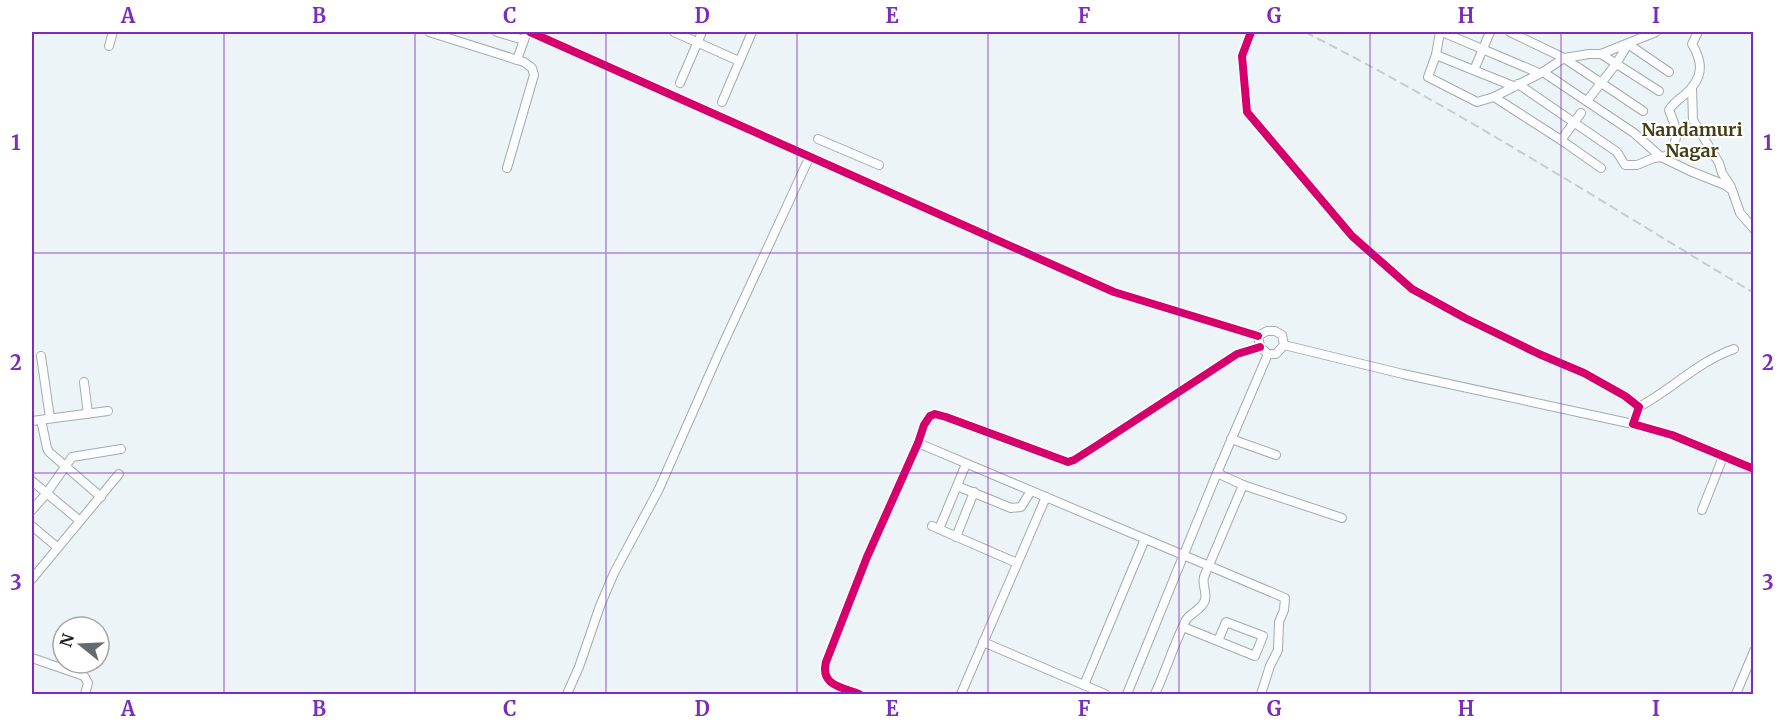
<svg xmlns="http://www.w3.org/2000/svg" width="1785" height="726" font-family="Merriweather,serif">
  <style>
    .lines { fill: none; stroke-linecap: round; stroke-linejoin: round }
    .street-casing { stroke: #a5aaad; stroke-width: 10 }
    .street { stroke: #fcfdfe; stroke-width: 8 }
    .rail { stroke: #cacccd; stroke-width: 2; stroke-dasharray: 9 4.5; stroke-linecap: butt }
    .cycleway-casing { stroke: #fff; stroke-width: 11 }
    .cycleway { stroke: #d6006c; stroke-width: 8 }
    .grid { fill: none; stroke: #7b2cbf; stroke-width: 1.5; stroke-opacity: 0.55 }
    .labels { text-anchor: middle; dominant-baseline: central; stroke-width: 4.5; stroke-linejoin: round; paint-order: stroke }
    .neighbourhood-label { font-size: 18px; font-weight: bold; fill: #453d13; stroke: #fff }
    .neatline { fill: none; stroke: #7b2cbf; stroke-width: 2 }
    .grid-label { font-size: 20px; text-anchor: middle; font-weight: bold; fill: #7b2cbf }
  </style>
  <rect width="100%" height="100%" fill="#edf4f7"/>
  <g class="lines">
    <defs>
      <g id="street">
        <path d="M 429,32 L 524,62 L 532,68 L 534,75 L 507,168"/>
        <path d="M 497,32 L 524,40 L 527,32"/>
        <path d="M 530,32 L 1114,292 L 1258,336"/>
        <path d="M 674,32 L 739,61"/>
        <path d="M 1251,32 L 1242,56 L 1247,112 L 1352,236 L 1412,289 L 1465,318 L 1539,354 L 1584,373 L 1625,396 L 1639,407 L 1633,424 L 1672,435 L 1754,469"/>
        <path d="M 1440,32 L 1436,55 L 1428,77 L 1477,102 L 1494,97 L 1543,72 L 1564,58 L 1589,54 L 1601,54 L 1656,32"/>
        <path d="M 1442,32 L 1539,73"/>
        <path d="M 1510,32 L 1564,58 L 1643,111"/>
        <path d="M 109,46 L 113,32"/>
        <path d="M 1601,54 L 1659,91"/>
        <path d="M 1436,55 L 1513,86"/>
        <path d="M 517,60 L 524,40"/>
        <path d="M 1474,70 L 1490,32"/>
        <path d="M 1543,72 L 1634,133 L 1661,157 L 1670,155 C 1680,133 1677,131 1669,110 C 1676,99 1685,97 1692,87 C 1704,73 1701,59 1692,44 L 1698,32"/>
        <path d="M 680,83 L 702,32"/>
        <path d="M 1518,84 L 1617,152 L 1625,165 L 1637,165 L 1654,158 L 1661,157 L 1690,171 L 1725,185 L 1732,190 L 1740,213 L 1754,229"/>
        <path d="M 1692,88 L 1693,120 L 1719,163 L 1722,173 L 1731,187"/>
        <path d="M 1494,97 L 1561,140 L 1601,168"/>
        <path d="M 1587,101 L 1616,64 L 1628,44 L 1669,72"/>
        <path d="M 722,102 L 752,32"/>
        <path d="M 818,139 L 879,165"/>
        <path d="M 1561,140 L 1581,113"/>
        <path d="M 1267,331 L 1275,331 L 1282,335 L 1284,345 L 1276,354 L 1268,354 L 1260,347 L 1258,336 Z"/>
        <path d="M 1284,345 L 1403,374 L 1633,424"/>
        <path d="M 41,356 L 50,418"/>
        <path d="M 84,382 L 88,414"/>
        <path d="M 1639,407 C 1672,389 1699,361 1734,349"/>
        <path d="M 41,420 L 47,448 L 49,452 L 101,497"/>
        <path d="M 32,421 L 108,411"/>
        <path d="M 1231,439 L 1276,455"/>
        <path d="M 918,443 L 1285,598 L 1284,610 L 1279,622 L 1278,650 L 1270,666 L 1261,694"/>
        <path d="M 1217,473 L 1243,485 L 1342,518"/>
        <path d="M 32,481 L 80,521"/>
        <path d="M 957,486 L 1011,508 L 1021,507 L 1031,491"/>
        <path d="M 32,510 L 46,494 L 72,457 L 121,449"/>
        <path d="M 1702,510 L 1723,457"/>
        <path d="M 32,526 L 57,547"/>
        <path d="M 932,526 L 1017,563"/>
        <path d="M 939,529 L 966,464"/>
        <path d="M 956,537 L 974,492"/>
        <path d="M 32,579 L 119,474"/>
        <path d="M 1183,627 L 1255,656 L 1263,636 L 1226,622 L 1218,641"/>
        <path d="M 983,642 L 1105,694"/>
        <path d="M 32,658 L 84,676 L 88,683 L 85,694"/>
        <path d="M 1084,685 L 1145,539"/>
        <path d="M 567,694 L 579,667 L 600,606 L 614,573 L 659,489 L 718,355 L 810,156"/>
        <path d="M 859,694 C 841,687 820,685 826,662 L 867,557 L 918,443 L 924,425 L 930,416 L 935,414 L 946,417 L 1068,462 L 1074,460 L 1096,446 L 1237,354 L 1260,347"/>
        <path d="M 961,694 L 1046,497"/>
        <path d="M 1127,694 L 1217,473 L 1268,354"/>
        <path d="M 1155,694 C 1166,670 1174,644 1186,620 C 1191,612 1202,610 1205,600 C 1207,591 1202,586 1204,577 L 1243,485"/>
        <path d="M 1736,694 L 1754,651"/>
      </g>
    </defs>
    <use href="#street" class="street-casing"/>
    <use href="#street" class="street"/>
    <path class="rail" d="M 1305,32 C 1459,110 1605,204 1754,293"/>
    <defs>
      <g id="cycleway">
        <path d="M 530,32 L 1114,292 L 1258,336"/>
        <path d="M 1251,32 L 1242,56 L 1247,112 L 1352,236 L 1412,289 L 1465,318 L 1539,354 L 1584,373 L 1625,396 L 1639,407 L 1633,424 L 1672,435 L 1754,469"/>
        <path d="M 859,694 C 841,687 820,685 826,662 L 867,557 L 918,443 L 924,425 L 930,416 L 935,414 L 946,417 L 1068,462 L 1074,460 L 1096,446 L 1237,354 L 1260,347"/>
      </g>
    </defs>
    <use href="#cycleway" class="cycleway-casing"/>
    <use href="#cycleway" class="cycleway"/>
  </g>
  <path class="grid" d="M 224,32 L 224,694M 415,32 L 415,694M 606,32 L 606,694M 797,32 L 797,694M 988,32 L 988,694M 1179,32 L 1179,694M 1370,32 L 1370,694M 1561,32 L 1561,694M 32,253 L 1754,253M 32,473 L 1754,473"/>
  <g class="labels">
    <g class="neighbourhood-label">
      <text x="1692" y="129">Nandamuri<tspan x="1692" dy="21">Nagar</tspan></text>
    </g>
  </g>
  <rect width="1785" height="726" fill="none" stroke="#ffffff" stroke-width="66"/>
  <g transform="translate(81 645) rotate(288)"><circle r="28" fill="#ffffff" stroke="#a5a7a7" stroke-width="1.5"/>
  <path d="M0-4.5L10 22L0 15L-10 22Z" fill="#666c6e"/>
  <text y="-9" font-size="16" font-weight="bold" text-anchor="middle" fill="#1e2224">N</text>
  </g>
  <rect x="33" y="33" width="1719" height="660" class="neatline"/>
  <g class="grid-label">
    <text x="128" y="23">A</text>
    <text x="319" y="23">B</text>
    <text x="510" y="23">C</text>
    <text x="702" y="23">D</text>
    <text x="892" y="23">E</text>
    <text x="1084" y="23">F</text>
    <text x="1274" y="23">G</text>
    <text x="1466" y="23">H</text>
    <text x="1656" y="23">I</text>
    <text x="16" y="150">1</text>
    <text x="1768" y="150">1</text>
    <text x="16" y="370">2</text>
    <text x="1768" y="370">2</text>
    <text x="16" y="590">3</text>
    <text x="1768" y="590">3</text>
    <text x="128" y="716">A</text>
    <text x="319" y="716">B</text>
    <text x="510" y="716">C</text>
    <text x="702" y="716">D</text>
    <text x="892" y="716">E</text>
    <text x="1084" y="716">F</text>
    <text x="1274" y="716">G</text>
    <text x="1466" y="716">H</text>
    <text x="1656" y="716">I</text>
  </g>
</svg>
